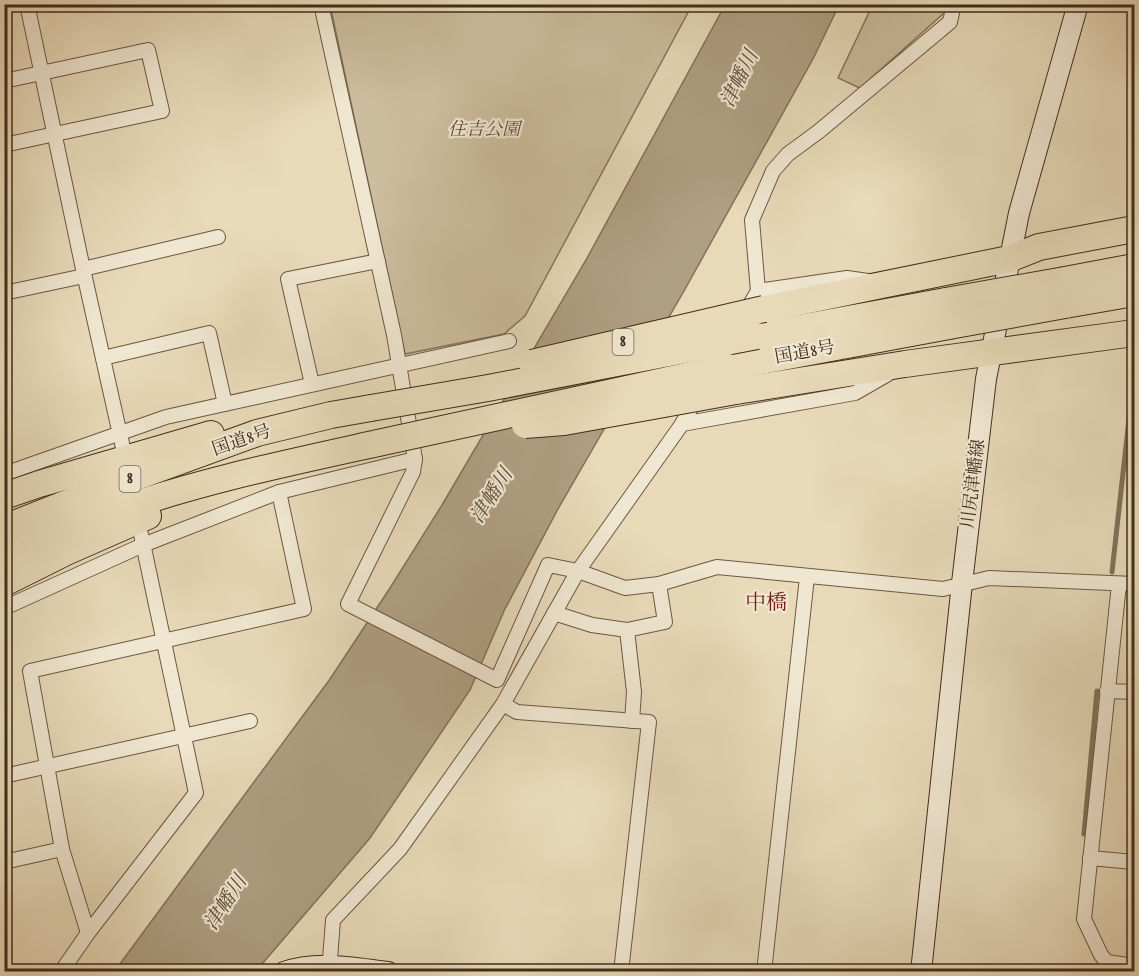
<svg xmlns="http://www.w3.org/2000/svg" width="1139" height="976" font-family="'IM FELL English','Noto Serif JP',serif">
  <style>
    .green { fill: #ccbd9e; stroke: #86755c; stroke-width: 1.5 }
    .water { fill: #af9f83; stroke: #837159; stroke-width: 1.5 }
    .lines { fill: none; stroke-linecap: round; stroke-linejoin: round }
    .stream { stroke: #837159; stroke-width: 5 }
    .street-casing { stroke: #6b5842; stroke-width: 16 }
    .secondary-casing { stroke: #412d1b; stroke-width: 22 }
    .highway-casing { stroke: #412d1b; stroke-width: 28 }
    .street { stroke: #f0e7d2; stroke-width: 14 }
    .secondary { stroke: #f0e7d2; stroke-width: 20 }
    .highway { stroke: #e8dab9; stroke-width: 26 }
    .highway-bridge-casing { stroke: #412d1b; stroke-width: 28; stroke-linecap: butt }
    .highway-bridge { stroke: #e8dab9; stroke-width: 26 }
    .labels { text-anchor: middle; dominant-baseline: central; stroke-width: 4.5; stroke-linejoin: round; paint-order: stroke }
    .shield { fill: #f0e7d2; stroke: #766552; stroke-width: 1.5 }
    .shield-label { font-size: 16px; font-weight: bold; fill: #412d1b }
    .park-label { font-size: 18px; font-style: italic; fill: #5d4a35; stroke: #f0e7d2 }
    .street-label { font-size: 18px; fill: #412d1b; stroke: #f0e7d2 }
    .water-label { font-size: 20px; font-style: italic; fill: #5c4a35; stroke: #f0e7d2 }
    .quarter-label { font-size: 21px; fill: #7a1f14; stroke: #f0e7d2 }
  </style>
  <rect width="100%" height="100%" fill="#e8dab9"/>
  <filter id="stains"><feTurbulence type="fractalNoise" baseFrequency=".00333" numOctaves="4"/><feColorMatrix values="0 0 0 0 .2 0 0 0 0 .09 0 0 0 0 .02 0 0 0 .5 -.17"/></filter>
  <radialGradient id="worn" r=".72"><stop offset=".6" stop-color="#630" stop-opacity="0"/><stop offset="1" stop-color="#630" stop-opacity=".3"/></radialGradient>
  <g class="green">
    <path d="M 873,4 L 946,5 L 944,13 L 860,88 L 838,78 Z"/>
    <path d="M 330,5 L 692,5 L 525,316 L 504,334 L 405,354 Z"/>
  </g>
  <path class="water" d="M 725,5 L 839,5 L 814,57 L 684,291 L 559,507 L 504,611 L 470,690 L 370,838 L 256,971 L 114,972 L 330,679 L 390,588 L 442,505 L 586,260 Z"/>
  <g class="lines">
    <g class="stream">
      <path d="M 1112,572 L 1134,374"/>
      <path d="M 1084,834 L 1097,691"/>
    </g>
    <defs>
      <g id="street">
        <path d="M 27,4 L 83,269 L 123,448"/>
        <path d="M 321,4 L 394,335 L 415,459 L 413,472 L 348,604 L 497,680 L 548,565 L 578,571 L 625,588 L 659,584 L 717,567 L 943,589 L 989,578 L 1134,584"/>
        <path d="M 4,81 L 148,50 L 162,111 L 4,145"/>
        <path d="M 83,269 L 218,237"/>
        <path d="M 758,291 L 847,278 L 868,281"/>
        <path d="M 4,293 L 84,276"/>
        <path d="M 745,313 L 758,291 L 752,220 L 773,171 L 788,154 L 818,132 L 950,22 L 954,4"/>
        <path d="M 103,358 L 209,333 L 225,404"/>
        <path d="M 312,384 L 288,279 L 378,261"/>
        <path d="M 682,424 L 855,393 L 888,374"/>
        <path d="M 4,474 L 166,417 L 509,341"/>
        <path d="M 1119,584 L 1084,919 L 1101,955 L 1107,962 L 1134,966"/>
        <path d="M 4,608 L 143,545 L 279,492 L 415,459"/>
        <path d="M 554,613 L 592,625 L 627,630"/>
        <path d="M 1107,691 L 1134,692"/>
        <path d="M 503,704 L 517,712 L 649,722 L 621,972"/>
        <path d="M 632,721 L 634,692 L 627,630 L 665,622 L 659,584"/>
        <path d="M 4,776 L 250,721"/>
        <path d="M 1090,858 L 1134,862"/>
        <path d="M 4,862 L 62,849"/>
        <path d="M 88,933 L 62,849 L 30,671 L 304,609 L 279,492"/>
        <path d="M 61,972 L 88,933 L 196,793 L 141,534"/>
        <path d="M 329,972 L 333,920 L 400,849 L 503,704 L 578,571 L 682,424 L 697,397"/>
        <path d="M 764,972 L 807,577"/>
      </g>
      <g id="secondary">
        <path d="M 284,972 C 317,960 354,968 388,972"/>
        <path d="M 921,972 L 962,583 L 986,379 L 1019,213 L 1078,4"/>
      </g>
      <g id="highway">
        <path d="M 1065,280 L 1134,267"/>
        <path d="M 1065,305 L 1134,293"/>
        <path d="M 764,309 L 1009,259 L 1039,247 L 1134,229"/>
        <path d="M 757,336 L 946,301"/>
        <path d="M 728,367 L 949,326"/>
        <path d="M 736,391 L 905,364 L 1134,333"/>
        <path d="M 4,496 L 39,484 L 211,434"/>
        <path d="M 4,528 L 100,490 L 257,433 L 331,415 L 371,408"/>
        <path d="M 4,556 C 38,542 72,526 107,514 C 195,482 287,463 378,443"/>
        <path d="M 4,583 L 66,552 L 148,516"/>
      </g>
    </defs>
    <use href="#street" class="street-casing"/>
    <use href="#secondary" class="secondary-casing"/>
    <use href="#highway" class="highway-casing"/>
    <use href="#street" class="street"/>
    <use href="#secondary" class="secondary"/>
    <use href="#highway" class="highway"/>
    <defs>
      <g id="highway-bridge">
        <path d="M 946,301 L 1065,280"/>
        <path d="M 949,326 L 1065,305"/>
        <path d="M 532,363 L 764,309"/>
        <path d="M 371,408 L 488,388 L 757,336"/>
        <path d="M 525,425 L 564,422 L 736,391"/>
        <path d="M 378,443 L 728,367"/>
      </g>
    </defs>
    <use href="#highway-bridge" class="highway-bridge-casing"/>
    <use href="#highway-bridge" class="highway-bridge"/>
  </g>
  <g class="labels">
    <g class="shield">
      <rect x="612.5" y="329" width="21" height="26" rx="4.5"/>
      <rect x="119.5" y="466" width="21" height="26" rx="4.5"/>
    </g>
    <g class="shield-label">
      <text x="623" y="342">8</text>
      <text x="130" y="479">8</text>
    </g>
    <g class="park-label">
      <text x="484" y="130">住吉公園</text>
    </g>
    <g class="street-label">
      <text transform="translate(805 353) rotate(-10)">国道8号</text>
      <text transform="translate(242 441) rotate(-19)">国道8号</text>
      <text transform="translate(974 484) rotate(-83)">川尻津幡線</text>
    </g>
    <g class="water-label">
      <text transform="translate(740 79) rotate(-64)">津幡川</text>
      <text transform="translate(492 496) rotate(-57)">津幡川</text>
      <text transform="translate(226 903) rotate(-57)">津幡川</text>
    </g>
    <g class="quarter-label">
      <text x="766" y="603">中橋</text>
    </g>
  </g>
  <rect width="1139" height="976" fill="none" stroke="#e8dab9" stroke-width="24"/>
  <rect x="6" y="6" width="1127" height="964" fill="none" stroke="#412d1b" stroke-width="3"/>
  <rect x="12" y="12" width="1115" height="952" fill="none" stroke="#412d1b" stroke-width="1.5"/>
  <rect width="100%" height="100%" filter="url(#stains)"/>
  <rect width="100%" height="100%" fill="url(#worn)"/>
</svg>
